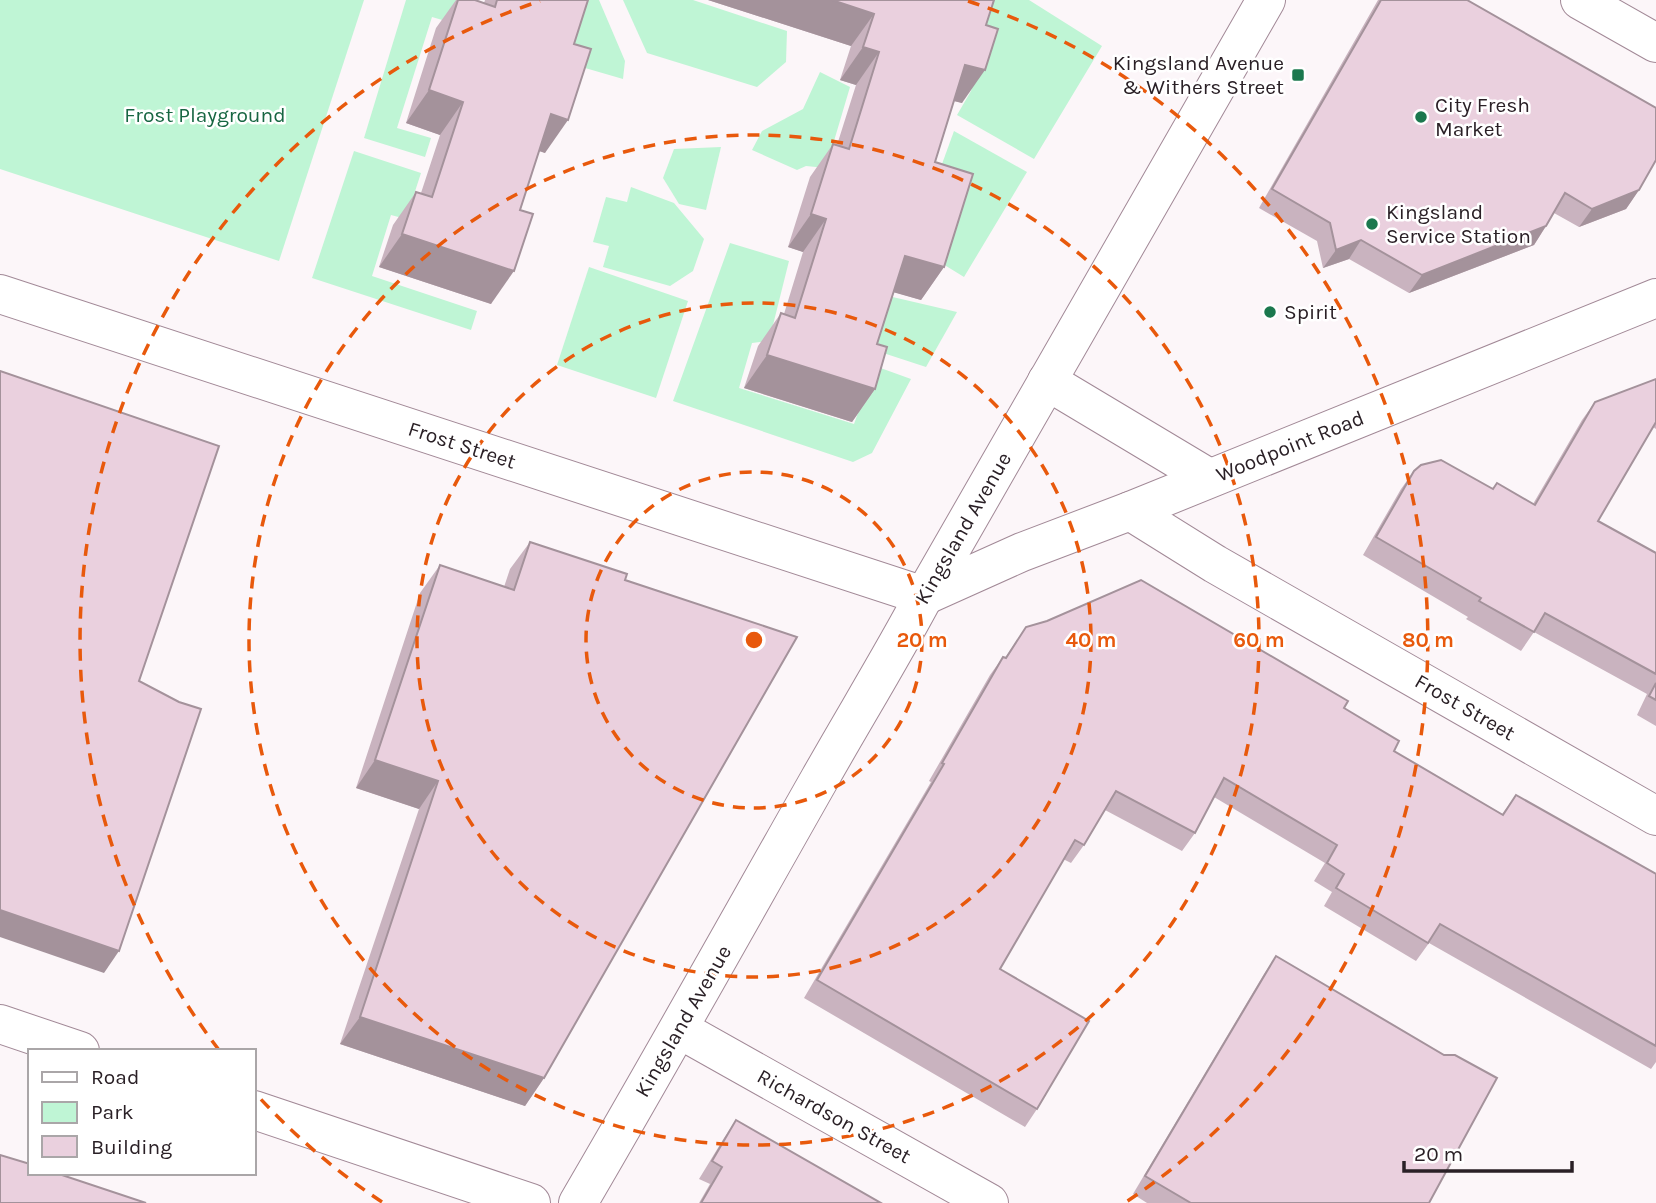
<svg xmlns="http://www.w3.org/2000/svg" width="1656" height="1203" font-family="Karla,sans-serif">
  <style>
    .green { fill: #bff5d5 }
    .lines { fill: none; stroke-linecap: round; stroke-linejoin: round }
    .street-casing { stroke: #a28997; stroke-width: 40 }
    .street { stroke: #fff; stroke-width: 38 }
    .wall { fill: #c9b3bf }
    .shaded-wall { fill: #a4929b }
    .building { fill: #ead0de; stroke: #a4929b; stroke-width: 2 }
    .ring { fill: none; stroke: #e8590c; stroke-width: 3.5; stroke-dasharray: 12 9 }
    .poi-dot { fill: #1b784e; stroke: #fff; stroke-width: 2.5 }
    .labels { text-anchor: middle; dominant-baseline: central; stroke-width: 5; stroke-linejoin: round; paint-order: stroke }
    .poi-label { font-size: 21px; fill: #2a2026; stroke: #fff; text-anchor: start }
    .park-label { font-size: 21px; fill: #176642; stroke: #fff }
    .street-label { font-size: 21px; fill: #2a2026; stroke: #fff }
    .centre { fill: #e8590c; stroke: #fff; stroke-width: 3.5 }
    .ring-label { font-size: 21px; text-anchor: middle; font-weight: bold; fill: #e8590c; stroke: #fff; stroke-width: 5; stroke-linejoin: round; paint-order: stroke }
  </style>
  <rect width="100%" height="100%" fill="#fcf6f9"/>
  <g class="green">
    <path d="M 0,0 L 364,0 L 279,261 L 0,169 Z"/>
    <path d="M 406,0 L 464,0 L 466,27 L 432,17 L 397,128 L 431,138 L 425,157 L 364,138 Z"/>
    <path d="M 581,0 L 599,0 L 625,61 L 623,79 L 561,61 L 580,26 L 584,13 Z"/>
    <path d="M 623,0 L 693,0 L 787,31 L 786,62 L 757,87 L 647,53 Z"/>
    <path d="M 988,0 L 1029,0 L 1102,46 L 1034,159 L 957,115 L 971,91 L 980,58 Z"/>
    <path d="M 820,72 L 850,87 L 826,168 L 806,166 L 797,170 L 752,150 L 762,131 L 803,109 Z"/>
    <path d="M 954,131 L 1027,172 L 964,277 L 938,261 L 934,186 Z"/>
    <path d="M 721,147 L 706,210 L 679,204 L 663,178 L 674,149 Z"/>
    <path d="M 354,151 L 421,173 L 406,219 L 391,215 L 372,276 L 477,311 L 471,330 L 312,278 Z"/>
    <path d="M 631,187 L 674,203 L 704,239 L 693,271 L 670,286 L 603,267 L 609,246 L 593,242 L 606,197 L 627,202 Z"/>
    <path d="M 730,243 L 789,261 L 769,341 L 752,343 L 739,388 L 854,424 L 875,366 L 911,379 L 872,453 L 853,462 L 673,401 Z"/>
    <path d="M 589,267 L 688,301 L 656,398 L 557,365 Z"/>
    <path d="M 884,295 L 957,312 L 926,367 L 871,349 Z"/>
  </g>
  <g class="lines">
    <defs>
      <g id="street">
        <path d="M 1580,0 L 1656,43"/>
        <path d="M 0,294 L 924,596"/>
        <path d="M 1047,381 L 1209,478"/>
        <path d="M 1130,511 L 1215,564 L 1656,816"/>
        <path d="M 924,596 L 1022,552 L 1130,511 L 1656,298"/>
        <path d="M 0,1024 L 80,1051"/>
        <path d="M 679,1029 L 989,1203"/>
        <path d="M 254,1110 L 531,1203"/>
        <path d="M 578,1203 C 660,1063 739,921 819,780 C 854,718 891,658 924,596 L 1266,0"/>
      </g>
    </defs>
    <use href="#street" class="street-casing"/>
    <use href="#street" class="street"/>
  </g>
  <g class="wall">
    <path d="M 456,0 L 475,0 L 484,3 L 485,0 L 588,0 L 574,44 L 545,153 L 539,151 L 491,304 L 379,267 L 393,225 L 416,192 L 421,193 L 440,135 L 406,123 L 436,28 Z"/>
    <path d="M 708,0 L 994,0 L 962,103 L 954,101 L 935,162 L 944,267 L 921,300 L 894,292 L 877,344 L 875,389 L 852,422 L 744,388 L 758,346 L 781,313 L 784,314 L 803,252 L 788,247 L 810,177 L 833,144 L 837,145 L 856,85 L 840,80 L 851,46 Z"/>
    <path d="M 1378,0 L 1467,0 L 1639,190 L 1626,209 L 1579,227 L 1554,213 L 1534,245 L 1409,293 L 1349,259 L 1323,268 L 1317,241 L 1259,208 Z"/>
    <path d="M 1656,379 L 1656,429 L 1653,427 L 1598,521 L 1656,553 L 1656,726 L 1637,715 L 1647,694 L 1534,632 L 1521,651 L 1466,619 L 1468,617 L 1363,555 L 1401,489 L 1414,471 L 1493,489 L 1533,504 L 1582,420 L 1595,402 Z"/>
    <path d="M 530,542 L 625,580 L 544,1078 L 525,1106 L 340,1044 L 419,809 L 356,788 L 420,593 L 440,565 L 504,587 L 510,569 Z"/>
    <path d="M 1026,627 L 1344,708 L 1394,751 L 1502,814 L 1516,795 L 1656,874 L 1656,1062 L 1651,1069 L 1429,943 L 1416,961 L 1324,906 L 1332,892 L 1314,881 L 1325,863 L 1214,797 L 1195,833 L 1182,851 L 1105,810 L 1084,845 L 1071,863 L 1063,859 L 1000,969 L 1037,1109 L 1025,1127 L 804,998 L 931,782 L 929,781 L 990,675 L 1003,657 L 1005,658 Z"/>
    <path d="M 1276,956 L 1429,1203 L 1147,1203 L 1133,1194 L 1264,974 Z"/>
    <path d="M 736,1120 L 881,1203 L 699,1203 L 710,1184 L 699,1179 L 724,1138 Z"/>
  </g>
  <g class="shaded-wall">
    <path d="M 708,0 L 832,0 L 874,14 L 851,46 Z"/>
    <path d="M 863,47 L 879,52 L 856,85 L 840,80 Z"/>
    <path d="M 965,65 L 985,70 L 962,103 L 942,98 Z"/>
    <path d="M 429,90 L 463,102 L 440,135 L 406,123 Z"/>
    <path d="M 551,114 L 568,120 L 545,153 L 528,147 Z"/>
    <path d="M 1639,190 L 1626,209 L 1579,227 L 1592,209 Z"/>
    <path d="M 811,214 L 826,219 L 803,252 L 788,247 Z"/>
    <path d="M 1546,226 L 1534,245 L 1409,293 L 1422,275 Z"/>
    <path d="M 402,234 L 514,271 L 491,304 L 379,267 Z"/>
    <path d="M 1361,240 L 1349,259 L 1323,268 L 1336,250 Z"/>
    <path d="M 905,256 L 944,267 L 921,300 L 882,289 Z"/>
    <path d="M 767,355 L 875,389 L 852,422 L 744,388 Z"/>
    <path d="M 375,760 L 438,781 L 419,809 L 356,788 Z"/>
    <path d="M 0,910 L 119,951 L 104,973 L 0,937 Z"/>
    <path d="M 360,1017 L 544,1078 L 525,1106 L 340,1044 Z"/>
  </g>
  <g class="building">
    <path d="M 458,0 L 475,0 L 495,7 L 497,0 L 588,0 L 574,44 L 591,49 L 568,120 L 551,114 L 520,210 L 533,214 L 514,271 L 402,234 L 416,192 L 432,197 L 463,102 L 429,90 Z"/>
    <path d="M 832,0 L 994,0 L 986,25 L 998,29 L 985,70 L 965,65 L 935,162 L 973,174 L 944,267 L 905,256 L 877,344 L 887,347 L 875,389 L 767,355 L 781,313 L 795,318 L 826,219 L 811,214 L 833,144 L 849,149 L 879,52 L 863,47 L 874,14 Z"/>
    <path d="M 1381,0 L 1467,0 L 1656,108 L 1656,160 L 1639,190 L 1592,209 L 1565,193 L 1546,226 L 1422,275 L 1361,240 L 1336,250 L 1330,223 L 1272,189 Z"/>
    <path d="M 0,371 L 219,446 L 139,681 L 179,702 L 201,709 L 119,951 L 0,910 Z"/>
    <path d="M 1656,379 L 1656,422 L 1598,521 L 1656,553 L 1656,674 L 1545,613 L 1534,632 L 1479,601 L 1481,598 L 1376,537 L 1414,471 L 1421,465 L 1441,460 L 1493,489 L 1497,483 L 1535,505 L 1595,402 Z"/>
    <path d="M 530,542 L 627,574 L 625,580 L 797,637 L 544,1078 L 360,1017 L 438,781 L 375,760 L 440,565 L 514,590 Z"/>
    <path d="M 1141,580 L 1348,701 L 1344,708 L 1399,741 L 1394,751 L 1503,815 L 1516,795 L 1656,874 L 1656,1046 L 1440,924 L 1428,943 L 1336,888 L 1344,874 L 1327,863 L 1337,845 L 1224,778 L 1195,833 L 1116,791 L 1084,845 L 1075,840 L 1000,969 L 1089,1021 L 1037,1109 L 817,980 L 944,764 L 942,763 L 1003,657 L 1006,658 L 1026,627 L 1047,621 Z"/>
    <path d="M 1656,683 L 1656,700 L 1649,696 Z"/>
    <path d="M 1276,956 L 1444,1055 L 1455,1055 L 1497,1078 L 1429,1203 L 1191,1203 L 1145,1176 Z"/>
    <path d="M 736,1120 L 881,1203 L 701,1203 L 722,1167 L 712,1161 Z"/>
    <path d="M 0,1155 L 30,1164 L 30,1173 L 56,1173 L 146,1203 L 0,1203 Z"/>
  </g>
  <g class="ring">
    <circle cx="754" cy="640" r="168"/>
    <circle cx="754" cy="640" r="337"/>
    <circle cx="754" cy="640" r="505"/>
    <path d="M382 1202A674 674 0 0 1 257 1095M219 1050A674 674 0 0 1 540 1M968 1A674 674 0 0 1 1126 1202"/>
  </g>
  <g class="poi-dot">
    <rect x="1291" y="68" width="14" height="14" rx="3.5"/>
    <circle cx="1421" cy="117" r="7"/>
    <circle cx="1372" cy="224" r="7"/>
    <circle cx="1270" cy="312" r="7"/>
  </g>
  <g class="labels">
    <g class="poi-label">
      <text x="1284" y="63" text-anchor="end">Kingsland Avenue<tspan x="1284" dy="24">&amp; Withers Street</tspan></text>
      <text x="1435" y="105">City Fresh<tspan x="1435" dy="24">Market</tspan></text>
      <text x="1386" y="212">Kingsland<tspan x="1386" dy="24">Service Station</tspan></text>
      <text x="1284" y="312">Spirit</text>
    </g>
    <g class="park-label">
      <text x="205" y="115">Frost Playground</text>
    </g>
    <g class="street-label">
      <text transform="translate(462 445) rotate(18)">Frost Street</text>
      <text transform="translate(1290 446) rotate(-22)">Woodpoint Road</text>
      <text transform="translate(963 528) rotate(-60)">Kingsland Avenue</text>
      <text transform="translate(1465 707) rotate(30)">Frost Street</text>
      <text transform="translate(683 1021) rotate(-60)">Kingsland Avenue</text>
      <text transform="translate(834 1116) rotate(29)">Richardson Street</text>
    </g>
  </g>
  <circle cx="754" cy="640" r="10" class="centre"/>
  <g class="ring-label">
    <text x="922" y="647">20 m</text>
    <text x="1091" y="647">40 m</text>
    <text x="1259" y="647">60 m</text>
    <text x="1428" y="647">80 m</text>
  </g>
  <rect x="28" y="1049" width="228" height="126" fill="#ffffff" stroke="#aaa6a8" stroke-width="2"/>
  <rect x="42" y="1072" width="35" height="10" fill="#ffffff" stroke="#aaa6a8" stroke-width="2"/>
  <text x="91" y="1084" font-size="21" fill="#2a2026">Road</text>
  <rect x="42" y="1102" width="35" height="21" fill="#bff5d5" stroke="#aaa6a8" stroke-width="2"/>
  <text x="91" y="1119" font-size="21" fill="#2a2026">Park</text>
  <rect x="42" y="1136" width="35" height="21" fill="#ead0de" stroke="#aaa6a8" stroke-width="2"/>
  <text x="91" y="1154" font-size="21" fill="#2a2026">Building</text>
  <path d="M1404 1161v10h168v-10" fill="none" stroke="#2a2026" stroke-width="3.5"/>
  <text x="1414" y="1161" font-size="21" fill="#2a2026" stroke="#ffffff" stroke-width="5" paint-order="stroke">20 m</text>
</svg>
